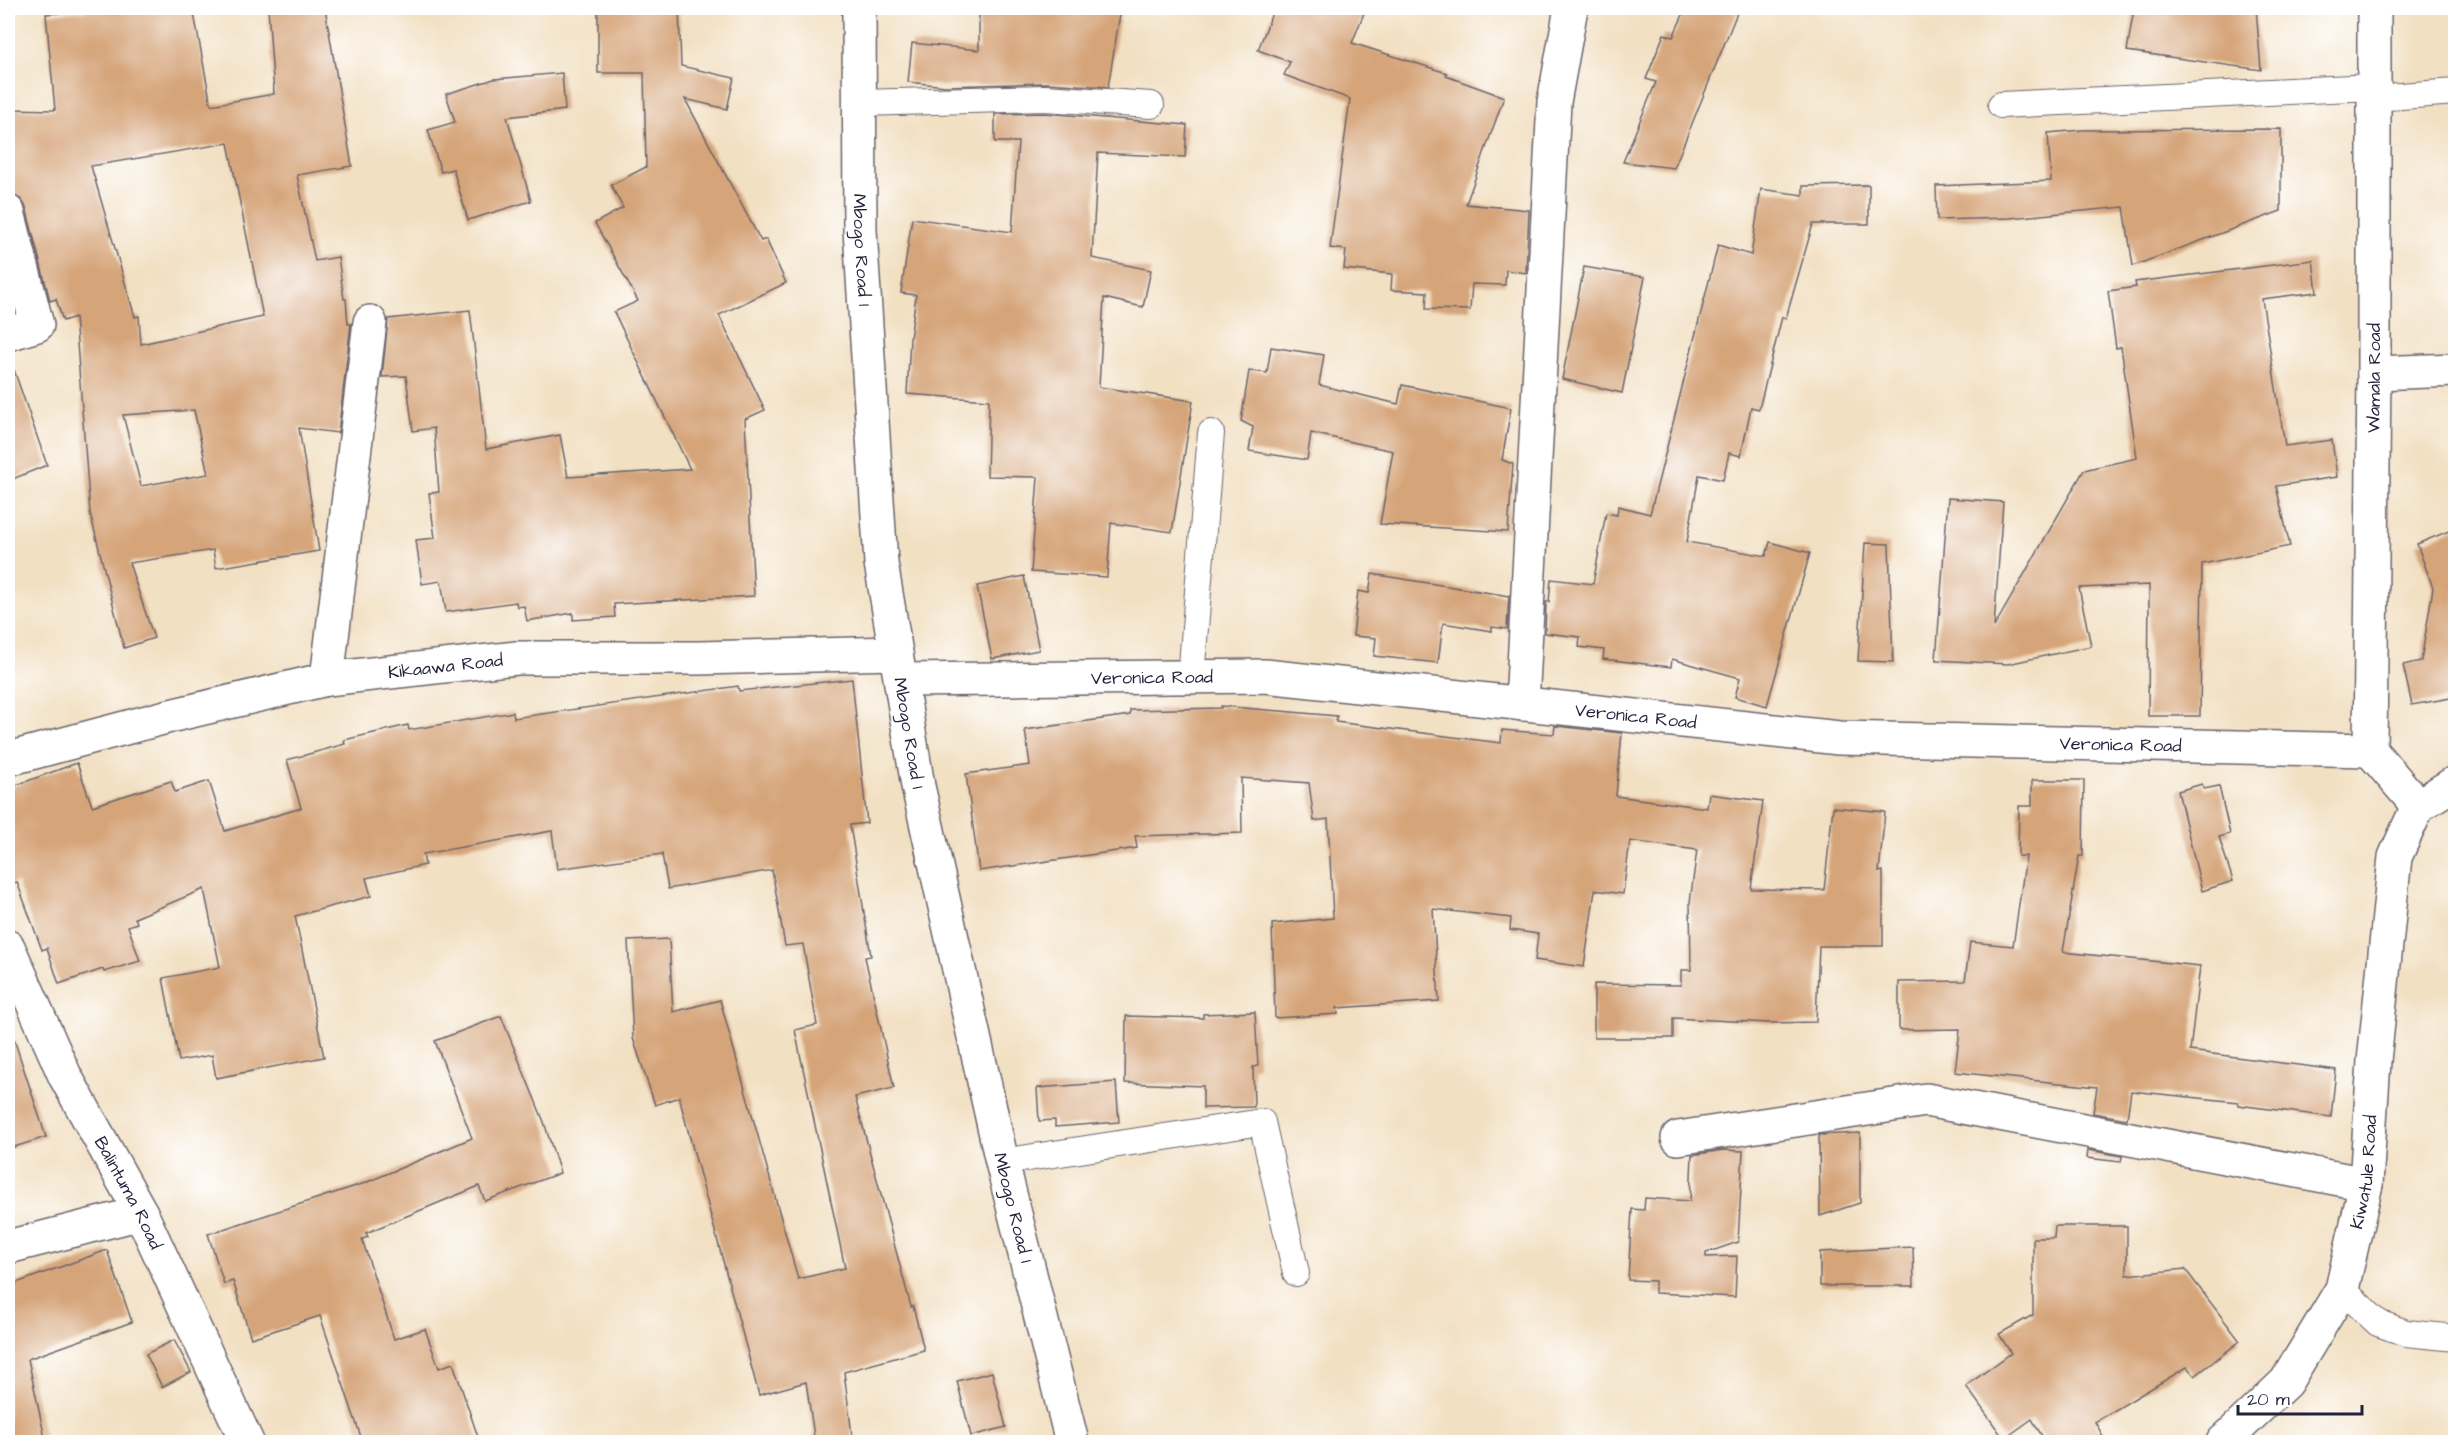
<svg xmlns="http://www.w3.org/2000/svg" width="2463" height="1450" font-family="'Architects Daughter',sans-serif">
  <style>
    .building { fill: #d5a479; fill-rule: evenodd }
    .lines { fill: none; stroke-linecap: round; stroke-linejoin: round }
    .service-casing { stroke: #6b646b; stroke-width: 28 }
    .minor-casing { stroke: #6b646b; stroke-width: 36 }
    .secondary-casing { stroke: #6b646b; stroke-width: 36 }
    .service { stroke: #fff; stroke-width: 26 }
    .minor { stroke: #fff; stroke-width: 33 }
    .secondary { stroke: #fff; stroke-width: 33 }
    .labels { text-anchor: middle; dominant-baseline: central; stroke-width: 4.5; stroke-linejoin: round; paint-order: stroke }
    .street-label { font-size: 18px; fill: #22223b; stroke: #fff }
  </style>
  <rect width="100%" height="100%" fill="#fff"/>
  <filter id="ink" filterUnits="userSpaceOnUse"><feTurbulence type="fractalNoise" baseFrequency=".0167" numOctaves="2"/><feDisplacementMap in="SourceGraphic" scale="12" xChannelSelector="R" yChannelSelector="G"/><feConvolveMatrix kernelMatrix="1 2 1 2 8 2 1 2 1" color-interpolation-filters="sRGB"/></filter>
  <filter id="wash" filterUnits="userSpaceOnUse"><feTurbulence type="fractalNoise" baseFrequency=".008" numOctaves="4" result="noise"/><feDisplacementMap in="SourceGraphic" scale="24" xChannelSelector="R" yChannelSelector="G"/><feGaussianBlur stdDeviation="1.35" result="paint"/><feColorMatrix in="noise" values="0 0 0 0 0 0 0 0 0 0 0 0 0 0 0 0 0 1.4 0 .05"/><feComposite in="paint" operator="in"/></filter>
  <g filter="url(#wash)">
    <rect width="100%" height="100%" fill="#f2e0c3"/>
    <g id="blocks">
      <g class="building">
        <path d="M 86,8 L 193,8 L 211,105 L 274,94 L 268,8 L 325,8 L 352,166 L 297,175 L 315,261 L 338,257 L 344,299 L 346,299 L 348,324 L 351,324 L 338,433 L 299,428 L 319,551 L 216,568 L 213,550 L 129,563 L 154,638 L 124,648 L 90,513 L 75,317 L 63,321 L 56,299 L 50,301 L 26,207 L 21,199 L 8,194 L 8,109 L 55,110 L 46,14 L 86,11 ZM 228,143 L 263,317 L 141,344 L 139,316 L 135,317 L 91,166 ZM 194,410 L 208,474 L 141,486 L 123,415 Z"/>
        <path d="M 598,8 L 679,8 L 681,66 L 734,78 L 727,109 L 685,99 L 761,241 L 766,239 L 786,283 L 719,315 L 765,410 L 745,419 L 754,596 L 614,604 L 615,617 L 573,620 L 573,613 L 527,621 L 524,606 L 517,607 L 516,602 L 446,612 L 441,581 L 422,584 L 416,540 L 435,538 L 429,493 L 439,492 L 434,428 L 413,431 L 406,376 L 382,377 L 388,319 L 470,310 L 486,449 L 560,435 L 568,477 L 690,469 L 614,312 L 638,301 L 595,223 L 623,208 L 611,185 L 646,167 L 644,73 L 598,73 Z"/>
        <path d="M 979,8 L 1121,8 L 1108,87 L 1046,83 L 946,86 L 908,82 L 912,43 L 979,50 Z"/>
        <path d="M 1274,8 L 1366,8 L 1352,43 L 1447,73 L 1446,76 L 1504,97 L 1466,204 L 1529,210 L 1526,273 L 1506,270 L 1505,285 L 1472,284 L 1470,310 L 1426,309 L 1427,292 L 1391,290 L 1392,274 L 1344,269 L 1346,250 L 1330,248 L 1350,99 L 1284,75 L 1290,62 L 1258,50 Z"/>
        <path d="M 1686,8 L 1739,8 L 1674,168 L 1623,162 L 1656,82 L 1646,79 L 1664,34 L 1673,37 Z"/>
        <path d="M 2134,8 L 2256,8 L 2261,70 L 2127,51 Z"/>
        <path d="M 562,73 L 565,110 L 507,117 L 531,201 L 468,220 L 453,169 L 441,172 L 428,130 L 455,122 L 446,94 L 494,79 Z"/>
        <path d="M 1045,113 L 1187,125 L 1185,157 L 1098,153 L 1092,258 L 1151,270 L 1143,307 L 1104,298 L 1099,387 L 1193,401 L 1172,532 L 1111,523 L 1107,577 L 1031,572 L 1038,477 L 987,476 L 989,400 L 907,394 L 910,339 L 916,295 L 901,293 L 912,218 L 1012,232 L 1018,142 L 995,142 L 995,114 Z"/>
        <path d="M 2281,129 L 2281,211 L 2133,266 L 2124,207 L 2010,218 L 1937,220 L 1936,186 L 2051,181 L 2048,133 L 2082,130 Z"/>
        <path d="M 1869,185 L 1869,224 L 1813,224 L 1786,318 L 1782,317 L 1759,409 L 1751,407 L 1741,456 L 1729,453 L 1723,480 L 1699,475 L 1687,542 L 1766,556 L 1770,542 L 1810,553 L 1767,706 L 1735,697 L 1740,678 L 1672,659 L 1671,667 L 1603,659 L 1604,650 L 1579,647 L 1580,637 L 1545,633 L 1546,602 L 1549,602 L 1551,579 L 1593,584 L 1606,513 L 1617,515 L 1618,506 L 1650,514 L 1718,245 L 1751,255 L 1761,189 L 1803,195 L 1803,186 Z"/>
        <path d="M 2313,260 L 2317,292 L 2262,299 L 2285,446 L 2332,440 L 2337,477 L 2276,486 L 2290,546 L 2202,564 L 2200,716 L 2148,716 L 2149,585 L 2079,588 L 2091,646 L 2008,664 L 1936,660 L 1948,498 L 2003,502 L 1994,627 L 2084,470 L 2137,458 L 2121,347 L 2116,348 L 2108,291 L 2136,287 L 2135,282 Z"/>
        <path d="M 1584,267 L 1645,277 L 1622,393 L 1562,379 Z"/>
        <path d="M 1271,347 L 1324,355 L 1319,385 L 1398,404 L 1402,385 L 1511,408 L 1502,460 L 1513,464 L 1508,532 L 1380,524 L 1393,451 L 1311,433 L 1307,460 L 1249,451 L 1253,427 L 1241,421 L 1249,371 L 1267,373 Z"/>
        <path d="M 13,367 L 47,465 L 8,481 L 8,368 Z"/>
        <path d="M 2456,528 L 2456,697 L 2412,705 L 2403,665 L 2421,661 L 2433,588 L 2417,544 Z"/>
        <path d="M 1865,543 L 1889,544 L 1893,662 L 1858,661 Z"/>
        <path d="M 1372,574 L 1509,596 L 1507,629 L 1492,627 L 1492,631 L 1443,623 L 1438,663 L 1374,656 L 1376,638 L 1353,636 L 1358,591 L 1369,593 Z"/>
        <path d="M 1024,576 L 1039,650 L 992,659 L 977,586 Z"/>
        <path d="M 852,679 L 867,823 L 850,825 L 871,956 L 865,957 L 894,1088 L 855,1097 L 911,1307 L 913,1306 L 924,1350 L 844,1372 L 853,1443 L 815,1443 L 806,1382 L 759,1395 L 679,1097 L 655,1105 L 633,1038 L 628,941 L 669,939 L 673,1012 L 720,1000 L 798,1279 L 845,1268 L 795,1030 L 817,1025 L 803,944 L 785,946 L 772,870 L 668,889 L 662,854 L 557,869 L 552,831 L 423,854 L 425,865 L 366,878 L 371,896 L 295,916 L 324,1057 L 216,1078 L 212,1055 L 179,1061 L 163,978 L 220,967 L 204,889 L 135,918 L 137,923 L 128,926 L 140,961 L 104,972 L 103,969 L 59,984 L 47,948 L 42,950 L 17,882 L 8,885 L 8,788 L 77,763 L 92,806 L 171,781 L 175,792 L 209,781 L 225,831 L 301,808 L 287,760 L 345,744 L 344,740 L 408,725 L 409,730 L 513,712 L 514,718 L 738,686 L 739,691 Z"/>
        <path d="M 1221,706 L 1337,716 L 1336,722 L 1501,743 L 1502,730 L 1554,734 L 1555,726 L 1622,733 L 1616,796 L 1707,808 L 1709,794 L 1763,801 L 1751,889 L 1824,890 L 1833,807 L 1885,812 L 1879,872 L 1883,871 L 1883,946 L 1819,946 L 1816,1022 L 1770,1023 L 1673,1018 L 1673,1038 L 1594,1038 L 1594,984 L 1681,985 L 1681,970 L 1691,970 L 1690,902 L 1697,850 L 1630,841 L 1623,894 L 1595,890 L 1584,967 L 1535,960 L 1538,934 L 1510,930 L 1511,918 L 1433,909 L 1439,1001 L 1337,1008 L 1338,1014 L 1275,1018 L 1272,924 L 1333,918 L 1328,819 L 1314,821 L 1309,783 L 1241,778 L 1242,833 L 1135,836 L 1137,848 L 979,871 L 966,774 L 1030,765 L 1025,730 L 1130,715 L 1130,710 L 1221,708 Z"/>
        <path d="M 2032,780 L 2084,780 L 2083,856 L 2079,856 L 2063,952 L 2200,966 L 2190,1051 L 2336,1070 L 2331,1117 L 2238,1105 L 2238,1102 L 2131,1091 L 2127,1119 L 2093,1113 L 2097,1087 L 1955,1072 L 1960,1029 L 1899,1030 L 1899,982 L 1965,981 L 1970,942 L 2013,946 L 2026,856 L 2018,856 L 2019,806 L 2032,806 Z"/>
        <path d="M 2202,784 L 2204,789 L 2219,786 L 2230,834 L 2219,837 L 2233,881 L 2202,891 L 2178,791 Z"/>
        <path d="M 1255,1012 L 1258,1066 L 1253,1067 L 1254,1107 L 1203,1108 L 1203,1086 L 1125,1083 L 1126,1016 L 1203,1018 L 1203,1014 Z"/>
        <path d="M 501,1016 L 544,1122 L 560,1173 L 485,1201 L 479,1186 L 366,1233 L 368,1237 L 362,1239 L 394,1339 L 425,1329 L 439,1368 L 453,1363 L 480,1443 L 363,1443 L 320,1316 L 251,1338 L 233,1281 L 224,1284 L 208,1234 L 365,1183 L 472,1138 L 435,1041 Z"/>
        <path d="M 14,1039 L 46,1137 L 8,1149 L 8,1040 Z"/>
        <path d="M 1116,1082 L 1119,1122 L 1055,1127 L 1055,1120 L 1039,1121 L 1037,1088 Z"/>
        <path d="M 1860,1133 L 1860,1203 L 1820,1216 L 1819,1135 Z"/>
        <path d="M 1723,1150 L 1743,1151 L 1738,1242 L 1706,1253 L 1706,1257 L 1737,1256 L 1735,1297 L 1655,1293 L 1655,1281 L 1628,1280 L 1632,1209 L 1644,1210 L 1645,1198 L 1690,1201 L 1692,1155 Z"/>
        <path d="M 2088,1150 L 2122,1156 L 2121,1162 L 2087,1158 Z"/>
        <path d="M 2055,1226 L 2127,1226 L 2127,1275 L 2185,1269 L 2240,1341 L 2195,1376 L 2187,1367 L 2095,1422 L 2107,1443 L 2046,1443 L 2032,1419 L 2004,1439 L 1966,1386 L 2011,1353 L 1999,1334 L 2033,1315 L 2033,1238 L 2054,1238 Z"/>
        <path d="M 1913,1247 L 1914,1286 L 1820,1286 L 1820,1252 Z"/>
        <path d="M 107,1250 L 132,1322 L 28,1359 L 46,1443 L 8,1443 L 8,1286 Z"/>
        <path d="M 174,1340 L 191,1372 L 162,1387 L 146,1354 Z"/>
        <path d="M 992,1372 L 1006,1427 L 971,1436 L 957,1381 Z"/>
      </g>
    </g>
  </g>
  <g filter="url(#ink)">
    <use href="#blocks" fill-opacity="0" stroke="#6b646b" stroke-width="1.5"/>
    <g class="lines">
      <defs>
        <g id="service">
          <path d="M 2373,98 L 2456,92"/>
          <path d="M 860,103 L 1045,98 L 1151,105"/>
          <path d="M 2001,105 L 2372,87"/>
          <path d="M 1191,677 L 1211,433"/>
          <path d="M 1002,1162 L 1262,1122 L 1296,1273"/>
          <path d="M 2342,1289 L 2378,1323 L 2406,1333 L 2456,1338"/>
        </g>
        <g id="minor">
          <path d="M 8,212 L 37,325 L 8,334"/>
          <path d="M 2374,373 L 2456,370"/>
          <path d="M 327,679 L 370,322"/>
          <path id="s1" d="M 902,680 L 1265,676 L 1839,738 L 2370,750"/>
          <path d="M 1522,704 L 1554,102 L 1571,8"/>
          <path id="s2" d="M 2370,750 L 2374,373 L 2374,8"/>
          <path d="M 2370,750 L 2418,806"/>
          <path id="s3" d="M 8,759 L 170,716 L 327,679 L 517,658 L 699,658 L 896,653"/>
          <path id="s4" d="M 8,947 L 65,1076 L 141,1213 L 247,1442"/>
          <path d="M 1678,1138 L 1926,1100 L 2366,1184"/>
          <path d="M 8,1247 L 141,1213"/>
        </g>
        <g id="secondary">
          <path id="s5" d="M 859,8 L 860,230 L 881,563 L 918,786 L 1002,1162 L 1072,1442"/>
          <path id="s6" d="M 2223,1442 L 2286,1382 L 2342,1289 L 2366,1184 L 2374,1061 L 2395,857 L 2418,806 L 2456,782"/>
        </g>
      </defs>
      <use href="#service" class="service-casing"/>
      <use href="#minor" class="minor-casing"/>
      <use href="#secondary" class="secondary-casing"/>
      <use href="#service" class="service"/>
      <use href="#minor" class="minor"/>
      <use href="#secondary" class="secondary"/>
    </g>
  </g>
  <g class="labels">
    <g class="street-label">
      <text stroke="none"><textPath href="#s5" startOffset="242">Mbogo Road 1</textPath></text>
      <text stroke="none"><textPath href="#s2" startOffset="372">Wamala Road</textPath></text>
      <text stroke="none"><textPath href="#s3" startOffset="448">Kikaawa Road</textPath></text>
      <text stroke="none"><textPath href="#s1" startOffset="250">Veronica Road</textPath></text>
      <text stroke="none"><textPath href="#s1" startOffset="736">Veronica Road</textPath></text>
      <text stroke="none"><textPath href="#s5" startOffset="728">Mbogo Road 1</textPath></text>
      <text stroke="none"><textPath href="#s1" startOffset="1222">Veronica Road</textPath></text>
      <text stroke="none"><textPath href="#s6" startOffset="315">Kiwatule Road</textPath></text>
      <text stroke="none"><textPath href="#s4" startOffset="274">Balintuma Road</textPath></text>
      <text stroke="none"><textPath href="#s5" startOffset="1214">Mbogo Road 1</textPath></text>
    </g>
  </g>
  <rect width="2463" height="1450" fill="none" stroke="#fff" stroke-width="30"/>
  <path d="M2238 1405v9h124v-9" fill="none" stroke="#22223b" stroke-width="3"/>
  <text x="2247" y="1405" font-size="18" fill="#22223b" stroke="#ffffff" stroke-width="4.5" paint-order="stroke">20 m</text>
</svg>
